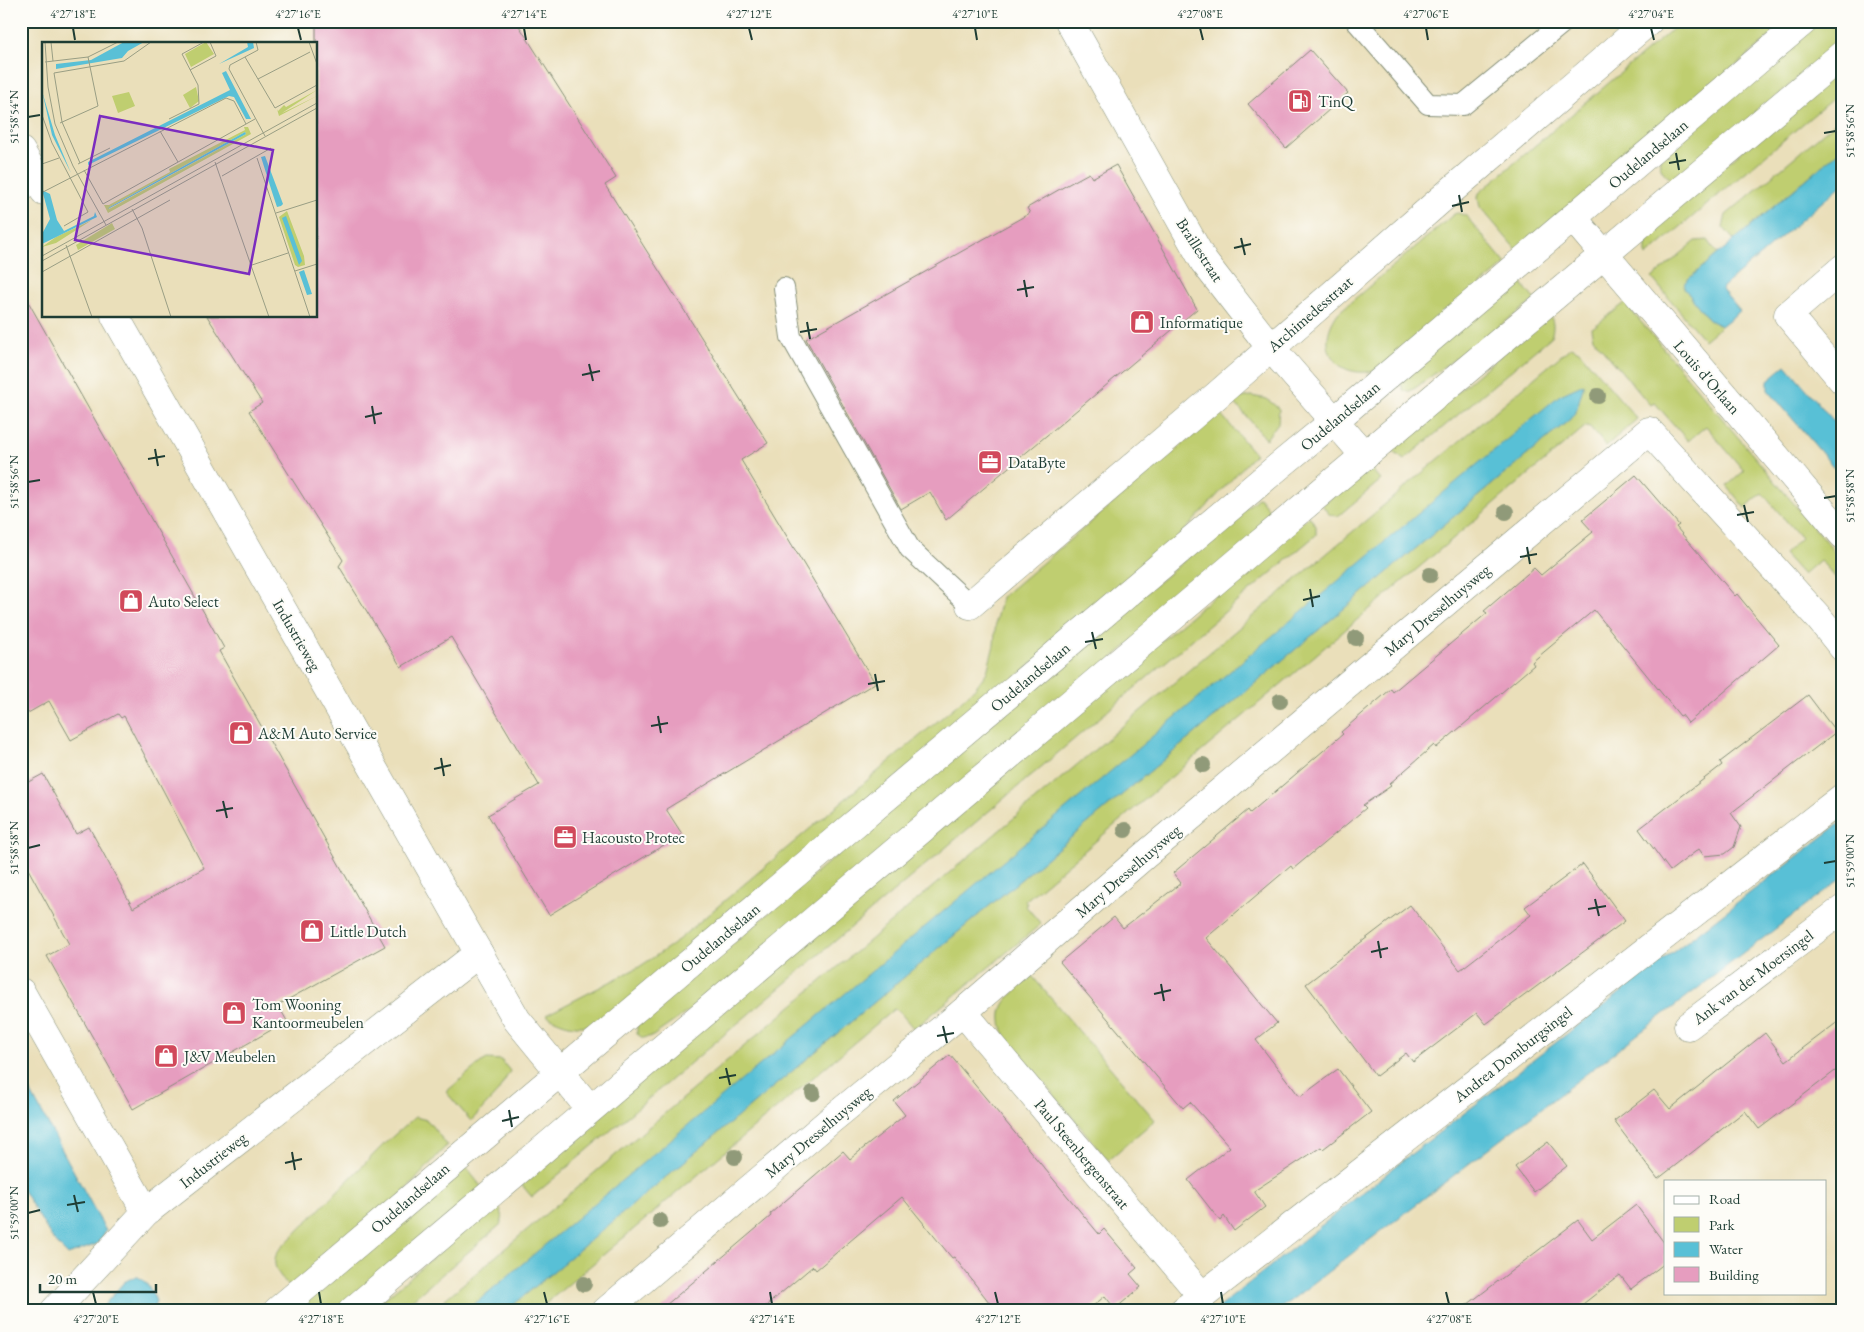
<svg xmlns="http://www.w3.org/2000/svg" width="1864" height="1332" font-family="'EB Garamond',serif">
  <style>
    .green { fill: #bfce70; stroke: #6f8652 }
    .water { fill: #59c0d6; stroke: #3c7e85 }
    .building { fill: #e69dbf }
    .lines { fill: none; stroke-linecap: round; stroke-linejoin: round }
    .service-casing { stroke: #848e77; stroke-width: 22 }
    .minor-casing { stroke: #848e77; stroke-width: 29 }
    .tertiary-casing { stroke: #848e77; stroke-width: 29 }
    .secondary-casing { stroke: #848e77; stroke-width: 29 }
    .service { stroke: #fff; stroke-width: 20 }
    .minor { stroke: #fff; stroke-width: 28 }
    .tertiary { stroke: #fff; stroke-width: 28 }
    .secondary { stroke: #fff; stroke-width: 28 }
    .tree { fill: #909a79 }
    .ticks { fill: none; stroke: #1f3d34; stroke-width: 2 }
    .labels { text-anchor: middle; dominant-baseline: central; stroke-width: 4; stroke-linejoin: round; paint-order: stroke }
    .poi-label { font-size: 16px; fill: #1f3d34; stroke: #fdfcf7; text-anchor: start }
    .street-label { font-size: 16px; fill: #1f3d34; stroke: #fdfcf7 }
    .inset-road { fill: none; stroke: #999e84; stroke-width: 1 }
    .view { fill: #7b2cbf; fill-opacity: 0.15; stroke: #7b2cbf; stroke-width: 2.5 }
    .inset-edge { fill: none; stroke: #1f3d34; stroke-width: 2.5 }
    .neatline { fill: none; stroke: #1f3d34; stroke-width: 2 }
    .ticks-label { font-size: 12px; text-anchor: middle; fill: #1f3d34 }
  </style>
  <rect width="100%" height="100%" fill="#fdfcf7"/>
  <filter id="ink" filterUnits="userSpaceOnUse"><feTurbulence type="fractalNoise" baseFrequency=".02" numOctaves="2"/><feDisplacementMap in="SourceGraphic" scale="10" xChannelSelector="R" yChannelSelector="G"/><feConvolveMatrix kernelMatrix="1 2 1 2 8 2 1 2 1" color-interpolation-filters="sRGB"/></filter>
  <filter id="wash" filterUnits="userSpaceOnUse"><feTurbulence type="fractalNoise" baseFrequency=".0096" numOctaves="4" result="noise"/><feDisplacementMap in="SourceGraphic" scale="20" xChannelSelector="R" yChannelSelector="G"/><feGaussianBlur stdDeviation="1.12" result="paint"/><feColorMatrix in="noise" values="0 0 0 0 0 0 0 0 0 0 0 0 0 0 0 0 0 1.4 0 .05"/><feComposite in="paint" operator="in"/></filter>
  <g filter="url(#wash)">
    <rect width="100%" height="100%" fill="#eadfba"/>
    <g class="green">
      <path d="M 1682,21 L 1788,21 L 1519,253 L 1480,207 L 1478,198 L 1479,193 Z"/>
      <path d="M 1820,21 L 1843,21 L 1843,41 L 1675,180 C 1665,178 1658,167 1660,158 Z"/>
      <path d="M 1843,66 L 1843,90 L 1646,256 L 1646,244 L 1656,223 Z"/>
      <path d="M 1843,116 L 1843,148 L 1734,240 L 1723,227 L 1726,215 Z"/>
      <path d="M 1458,213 L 1466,216 L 1506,264 L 1378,370 C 1337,381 1313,348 1338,313 L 1454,214 Z"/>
      <path d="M 1708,240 L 1718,254 L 1685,282 L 1684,288 L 1709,320 L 1721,326 L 1704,340 L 1652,278 L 1696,241 Z"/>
      <path d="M 1517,278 L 1535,300 L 1415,388 L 1410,391 L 1404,391 L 1401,384 L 1402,377 Z"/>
      <path d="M 1625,303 L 1843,562 L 1843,586 L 1820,560 L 1803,575 L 1784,554 L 1801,538 L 1762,493 L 1745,508 L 1727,486 L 1744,471 L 1706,426 L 1688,441 L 1655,403 L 1650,405 L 1593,338 L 1591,329 Z"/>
      <path d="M 1549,314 C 1554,322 1554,327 1551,337 L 1404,460 L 1390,449 Z"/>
      <path d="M 1571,347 L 1579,351 L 1637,419 L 1606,446 L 1590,427 L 1586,426 L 1025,901 L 1027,904 L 1025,905 L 1041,924 L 914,1029 L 898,1010 L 897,1011 L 894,1009 L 537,1311 L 506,1311 L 1575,415 L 1583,385 L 466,1311 L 431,1311 Z"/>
      <path d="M 1251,396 L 1267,399 L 1279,409 L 1278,423 L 1266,439 L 1234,402 L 1240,398 Z"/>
      <path d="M 1220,413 L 1255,454 L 1166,551 L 606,1021 C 582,1029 567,1028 546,1015 L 639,967 L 672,945 L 959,703 L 975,688 L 987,672 L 994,645 L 996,619 L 1002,597 Z"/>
      <path d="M 1369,467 L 1381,480 L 1338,516 L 1330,515 L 1322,505 Z"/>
      <path d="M 1259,497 L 1277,519 L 723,987 L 653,1036 L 643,1038 L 637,1034 L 637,1025 Z"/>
      <path d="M 1309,516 L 1316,526 L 1316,535 L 532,1197 L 520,1183 Z"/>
      <path d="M 1032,976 L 1155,1120 L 1108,1160 L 1005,1036 C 992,1004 1011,996 1032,976 Z"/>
      <path d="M 487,1059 L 501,1060 L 510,1071 L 498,1092 L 471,1121 L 446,1092 L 480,1063 Z"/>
      <path d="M 415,1117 L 427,1120 L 447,1145 L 398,1199 L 292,1289 C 281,1277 269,1267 278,1251 L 384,1144 Z"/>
      <path d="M 465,1166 L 484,1190 L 341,1311 L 312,1311 L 305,1303 Z"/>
      <path d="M 496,1204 C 502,1212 505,1216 500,1225 L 399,1311 L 370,1311 Z"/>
    </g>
    <g class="water">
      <path d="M 1843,148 L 1843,184 L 1723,287 L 1722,290 L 1740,311 L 1721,326 L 1709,320 L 1684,288 L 1685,282 Z"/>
      <path d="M 1786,365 L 1843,432 L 1843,478 L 1768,390 L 1768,380 Z"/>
      <path d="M 1584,384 L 1575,415 L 506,1311 L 466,1311 L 1560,395 Z"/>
      <path d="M 1843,821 L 1843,877 L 1277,1311 L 1214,1311 L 1401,1162 Z"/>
      <path d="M 21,1074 L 106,1231 L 97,1244 L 68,1255 L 54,1241 L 21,1187 Z"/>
      <path d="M 136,1276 C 147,1281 151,1290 156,1301 L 152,1311 L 99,1311 L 124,1282 Z"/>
    </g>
    <g id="blocks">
      <g class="building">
        <path d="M 316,21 L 516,21 L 616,178 L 605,185 L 768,443 L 741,460 L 875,683 L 666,809 L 682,834 L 549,915 L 488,815 L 539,785 L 451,637 L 401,667 L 339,566 L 343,560 L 249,411 L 262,403 L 207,316 L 316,316 Z"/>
        <path d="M 1310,50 L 1348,93 L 1286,148 L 1248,104 Z"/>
        <path d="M 1116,165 L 1197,309 L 946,520 L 930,492 L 901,509 L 806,339 L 1030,213 L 1027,208 L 1067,185 L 1089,173 L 1092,178 Z"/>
        <path d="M 21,289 L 224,648 L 219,651 L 385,946 L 278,1005 L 287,1021 L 133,1109 L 47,956 L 69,944 L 21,856 L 21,786 L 43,774 L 76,834 L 89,827 L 133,908 L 204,868 L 124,716 L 121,718 L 118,714 L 71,740 L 49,701 L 21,717 Z"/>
        <path d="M 1636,475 L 1679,525 L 1676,527 L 1735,596 L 1737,594 L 1779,645 L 1688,723 L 1682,715 L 1680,716 L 1594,610 L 1532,662 L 1534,665 L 1436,748 L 1434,745 L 1389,784 L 1391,786 L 1363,805 L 1366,808 L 1293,869 L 1291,866 L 1206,938 L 1277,1023 L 1256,1040 L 1300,1097 L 1338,1069 L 1371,1112 L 1323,1149 L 1321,1147 L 1254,1191 L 1265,1207 L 1234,1231 L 1224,1216 L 1220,1221 L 1188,1180 L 1230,1147 L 1190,1102 L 1183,1108 L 1060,962 L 1114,917 L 1123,928 L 1181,883 L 1173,873 L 1248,810 L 1250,813 L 1343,734 L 1341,732 L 1391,689 L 1393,692 L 1487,613 L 1484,611 L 1534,568 L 1541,575 L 1593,532 L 1582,520 Z"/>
        <path d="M 1808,695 L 1836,732 L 1731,813 L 1741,827 L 1734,847 L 1725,854 L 1704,856 L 1699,849 L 1670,871 L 1639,829 L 1722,765 L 1720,762 Z"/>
        <path d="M 1583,864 L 1625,921 L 1486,1024 L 1477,1013 L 1413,1062 L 1406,1053 L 1376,1076 L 1306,984 L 1410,905 L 1460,970 L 1531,915 L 1525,907 Z"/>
        <path d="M 1843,1018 L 1843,1065 L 1759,1129 L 1745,1111 L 1658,1179 L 1614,1121 L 1654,1090 L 1670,1109 L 1765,1033 L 1786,1061 Z"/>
        <path d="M 950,1055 L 1099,1234 L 1104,1229 L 1137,1268 L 1130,1274 L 1141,1287 L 1115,1309 L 1105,1296 L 1087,1311 L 996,1311 L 954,1257 L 952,1258 L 902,1197 L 816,1270 L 813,1266 L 760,1311 L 659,1311 L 771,1216 L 770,1214 L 843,1151 L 850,1159 L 905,1115 L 894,1101 Z"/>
        <path d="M 1548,1142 L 1567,1166 L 1534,1192 L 1515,1167 Z"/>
        <path d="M 1636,1205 L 1665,1244 L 1665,1263 L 1631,1289 L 1620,1275 L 1574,1311 L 1459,1311 L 1578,1220 L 1592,1239 Z"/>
      </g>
    </g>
  </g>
  <g filter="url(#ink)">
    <use href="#blocks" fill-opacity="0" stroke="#848e77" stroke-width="1"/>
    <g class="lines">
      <defs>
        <g id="service">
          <path d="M 1356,21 L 1428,104 L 1463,105 L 1565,21"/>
          <path d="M 784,288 L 791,337 L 910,549 L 970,605"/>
        </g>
        <g id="minor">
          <path d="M 1069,21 L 1204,262 L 1271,348 L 1365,456"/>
          <path d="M 1843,268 L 1788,315 L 1843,381"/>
          <path d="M 970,605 L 1216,396 L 1453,189 L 1649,21"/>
          <path d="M 21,992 L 146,1212"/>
          <path d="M 963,1012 L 1202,1296"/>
          <path d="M 1688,1026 L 1843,909"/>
          <path d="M 54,1311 L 146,1212 L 479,953"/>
          <path d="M 606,1311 L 832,1119 L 963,1012 L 1144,856 L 1649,431 L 1818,617 L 1843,648"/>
          <path d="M 1183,1311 L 1843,797"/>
        </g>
        <g id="tertiary">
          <path d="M 21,151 L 44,191"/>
          <path d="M 1573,218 L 1843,535"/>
          <path d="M 115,316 L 517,1020 L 590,1109"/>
        </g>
        <g id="secondary">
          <path d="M 277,1311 L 1278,467 L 1334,421 L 1804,21"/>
          <path d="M 352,1311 L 1252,550 L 1843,54"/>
        </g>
      </defs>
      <use href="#service" class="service-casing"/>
      <use href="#minor" class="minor-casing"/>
      <use href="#tertiary" class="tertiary-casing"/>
      <use href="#secondary" class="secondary-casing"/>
      <use href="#service" class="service"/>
      <use href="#minor" class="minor"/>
      <use href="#tertiary" class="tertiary"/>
      <use href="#secondary" class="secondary"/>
    </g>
    <g class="tree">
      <circle cx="1598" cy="396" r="8"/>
      <circle cx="1506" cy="512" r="8"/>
      <circle cx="1430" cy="575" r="8"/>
      <circle cx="1356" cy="638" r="8"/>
      <circle cx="1280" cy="701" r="8"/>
      <circle cx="1203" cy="765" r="8"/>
      <circle cx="1125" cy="830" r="8"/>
      <circle cx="813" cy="1093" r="8"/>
      <circle cx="735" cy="1157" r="8"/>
      <circle cx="660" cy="1221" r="8"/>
      <circle cx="584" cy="1284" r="8"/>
    </g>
  </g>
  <path class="ticks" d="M 73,28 L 75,40M 298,28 L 301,40M 524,28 L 526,40M 749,28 L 752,40M 975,28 L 977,40M 1200,28 L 1203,40M 1426,28 L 1428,40M 1651,28 L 1654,40M 28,117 L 40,115M 1824,133 L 1836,131M 1676,153 L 1679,170M 1669,163 L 1686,160M 1459,195 L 1462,212M 1452,206 L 1469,202M 1241,238 L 1245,255M 1234,248 L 1251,244M 1024,280 L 1027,297M 1017,290 L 1034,287M 807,322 L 810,339M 800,332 L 817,329M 589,364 L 593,381M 582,375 L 600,371M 372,406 L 375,424M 365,417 L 382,413M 155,449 L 158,466M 148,459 L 165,456M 28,482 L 40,480M 1824,498 L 1836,496M 1744,505 L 1748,522M 1737,515 L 1754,512M 1527,547 L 1530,564M 1520,557 L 1537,554M 1310,589 L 1313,607M 1303,600 L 1320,596M 1092,632 L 1096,649M 1085,642 L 1103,639M 875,674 L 878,691M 868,684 L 885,681M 658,716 L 661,733M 651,726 L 668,723M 441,758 L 444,776M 434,769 L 451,765M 223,801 L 227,818M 216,811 L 233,808M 28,848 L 40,845M 1824,863 L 1836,861M 1595,899 L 1599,916M 1588,909 L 1606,906M 1378,941 L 1381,958M 1371,952 L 1388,948M 1161,984 L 1164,1001M 1154,994 L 1171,990M 943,1026 L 947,1043M 937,1036 L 954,1033M 726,1068 L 730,1085M 719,1078 L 736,1075M 509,1110 L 512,1127M 502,1121 L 519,1117M 292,1152 L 295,1170M 285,1163 L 302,1159M 74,1195 L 78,1212M 67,1205 L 85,1202M 28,1213 L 40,1210M 93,1292 L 96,1304M 319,1292 L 321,1304M 544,1292 L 547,1304M 770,1292 L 772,1304M 995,1292 L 998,1304M 1221,1292 L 1223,1304M 1446,1292 L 1449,1304"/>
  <defs>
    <symbol id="fuel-square" viewBox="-11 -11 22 22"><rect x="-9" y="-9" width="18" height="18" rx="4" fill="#d1495b" stroke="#fdfcf7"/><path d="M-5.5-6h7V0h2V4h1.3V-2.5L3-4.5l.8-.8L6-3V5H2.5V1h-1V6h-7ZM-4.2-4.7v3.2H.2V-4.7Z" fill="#fff"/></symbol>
    <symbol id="shop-square" viewBox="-11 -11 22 22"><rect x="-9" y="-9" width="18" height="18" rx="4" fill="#d1495b" stroke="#fdfcf7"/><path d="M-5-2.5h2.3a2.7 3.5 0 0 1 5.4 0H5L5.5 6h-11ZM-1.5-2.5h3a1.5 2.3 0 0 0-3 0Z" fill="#fff"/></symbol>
    <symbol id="office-square" viewBox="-11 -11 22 22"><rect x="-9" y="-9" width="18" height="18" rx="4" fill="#d1495b" stroke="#fdfcf7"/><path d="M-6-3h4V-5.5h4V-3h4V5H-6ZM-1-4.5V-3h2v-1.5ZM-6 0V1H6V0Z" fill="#fff"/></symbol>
  </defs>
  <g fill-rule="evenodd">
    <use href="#fuel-square" x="1286" y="87" width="28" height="28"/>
    <use href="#shop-square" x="1128" y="308" width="28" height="28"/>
    <use href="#office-square" x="976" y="448" width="28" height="28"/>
    <use href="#shop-square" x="117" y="587" width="28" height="28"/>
    <use href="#shop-square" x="227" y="719" width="28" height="28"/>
    <use href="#office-square" x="551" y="823" width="28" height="28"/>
    <use href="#shop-square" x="298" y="917" width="28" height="28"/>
    <use href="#shop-square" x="220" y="999" width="28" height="28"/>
    <use href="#shop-square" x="152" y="1042" width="28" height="28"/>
  </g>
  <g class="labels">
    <g class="poi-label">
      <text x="1318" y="101">TinQ</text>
      <text x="1160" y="322">Informatique</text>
      <text x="1008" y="462">DataByte</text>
      <text x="148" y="601">Auto Select</text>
      <text x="258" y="733">A&amp;M Auto Service</text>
      <text x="582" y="837">Hacousto Protec</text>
      <text x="330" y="931">Little Dutch</text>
      <text x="252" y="1004">Tom Wooning<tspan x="252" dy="18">Kantoormeubelen</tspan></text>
      <text x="184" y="1056">J&amp;V Meubelen</text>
    </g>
    <g class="street-label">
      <text transform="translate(1648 154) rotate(-40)">Oudelandselaan</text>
      <text transform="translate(1200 250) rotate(57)">Braillestraat</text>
      <text transform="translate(1310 314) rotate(-41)">Archimedesstraat</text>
      <text transform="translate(1707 377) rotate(49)">Louis d'Orlaan</text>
      <text transform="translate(1340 416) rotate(-40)">Oudelandselaan</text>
      <text transform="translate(1437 610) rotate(-40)">Mary Dresselhuysweg</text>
      <text transform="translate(297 635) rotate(60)">Industrieweg</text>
      <text transform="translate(1030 677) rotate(-40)">Oudelandselaan</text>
      <text transform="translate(1128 871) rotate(-41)">Mary Dresselhuysweg</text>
      <text transform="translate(720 938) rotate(-40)">Oudelandselaan</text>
      <text transform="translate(1753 977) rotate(-37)">Ank van der Moersingel</text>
      <text transform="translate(1513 1054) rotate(-38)">Andrea Domburgsingel</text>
      <text transform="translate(818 1132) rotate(-40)">Mary Dresselhuysweg</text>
      <text transform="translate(1082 1154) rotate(50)">Paul Steenbergenstraat</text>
      <text transform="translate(213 1160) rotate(-38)">Industrieweg</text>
      <text transform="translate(410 1198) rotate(-41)">Oudelandselaan</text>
    </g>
  </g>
  <g transform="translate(42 42)">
    <rect width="275" height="275" fill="#eadfba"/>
    <path d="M 164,0 L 172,12 L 149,25 L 143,12 ZM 154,45 L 157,59 L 148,66 L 141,53 ZM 275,48 L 240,71 L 275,54 L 237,74 L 235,67 L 236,69 L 242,63 L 244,65 ZM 87,50 L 93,64 L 76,71 L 70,54 ZM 202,85 L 206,85 L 209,92 L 66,171 L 62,163 L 67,163 L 128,130 L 127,127 L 203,88 ZM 203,90 L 204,92 L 67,167 L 68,165 ZM 245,169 L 262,214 L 263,223 L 256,225 L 253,223 L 237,175 ZM 50,178 L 14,201 L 0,205 L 14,195 ZM 70,181 L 73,187 L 36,208 L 34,203 Z" fill="#bfce70" fill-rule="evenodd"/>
    <path d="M 82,0 L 102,0 L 86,9 L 80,16 L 14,27 L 14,22 L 49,18 ZM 205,0 L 211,0 L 212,6 L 177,22 L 206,5 ZM 184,29 L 209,77 L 204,77 L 192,55 L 187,54 L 46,123 L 46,120 L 188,48 L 180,31 ZM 0,49 L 13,93 L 29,131 L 10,93 ZM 203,90 L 204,92 L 66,167 L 68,165 ZM 223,114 L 241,162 L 239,164 L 235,165 L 230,150 L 219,115 ZM 0,148 L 8,152 L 15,178 L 22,189 L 52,174 L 53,170 L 55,175 L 0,202 L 0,192 L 8,177 ZM 244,174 L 260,219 L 257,223 L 240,176 ZM 262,228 L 270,252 L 265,253 L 257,230 Z" fill="#59c0d6"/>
    <path class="inset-road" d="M 3,0 L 6,45 L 13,82 L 31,124 L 64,183M 9,0 L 11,19M 214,0 L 216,8 L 188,23 L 187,27 L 223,94M 267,0 L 275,22M 203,15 L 233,66 L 275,43M 3,20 L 46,15 L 76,0M 148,28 L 174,14 L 168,0M 216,37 L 268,10M 0,73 L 10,101 L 46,170 L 22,184M 127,77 L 157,62 L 156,43 L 140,12 L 162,0M 18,81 L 56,64 L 46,15M 118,89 L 136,120M 215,116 L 268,275M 173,120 L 227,275M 38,121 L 20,80 L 12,31 L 82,19 L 109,0M 0,122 L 17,116M 36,122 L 68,106M 42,128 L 61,162 L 213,77M 180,134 L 229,106M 1,150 L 184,56 L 192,59 L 204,82M 90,167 L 100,186 L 129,275M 234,171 L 275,158M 24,203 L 50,275M 0,214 L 275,61M 0,219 L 275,66M 210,223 L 246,211M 253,229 L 275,222M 0,230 L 128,158"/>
    <path class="view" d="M 58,74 L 231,108 L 207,232 L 33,198 Z"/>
    <rect width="275" height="275" class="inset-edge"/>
  </g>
  <rect width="1864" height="1332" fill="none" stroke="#fdfcf7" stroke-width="55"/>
  <rect x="1664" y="1180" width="162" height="115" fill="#fdfcf7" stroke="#a4b0a9"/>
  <rect x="1674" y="1196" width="25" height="8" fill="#ffffff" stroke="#a4b0a9"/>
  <text x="1709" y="1204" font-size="15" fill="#1f3d34">Road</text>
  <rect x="1674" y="1217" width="25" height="15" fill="#bfce70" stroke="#a4b0a9"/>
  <text x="1709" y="1230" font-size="15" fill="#1f3d34">Park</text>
  <rect x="1674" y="1242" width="25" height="15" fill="#59c0d6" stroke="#a4b0a9"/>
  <text x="1709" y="1254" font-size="15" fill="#1f3d34">Water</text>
  <rect x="1674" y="1267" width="25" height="15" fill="#e69dbf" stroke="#a4b0a9"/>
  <text x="1709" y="1280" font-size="15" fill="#1f3d34">Building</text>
  <path d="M40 1284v8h116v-8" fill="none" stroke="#1f3d34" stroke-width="2.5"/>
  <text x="48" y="1284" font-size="15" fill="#1f3d34" stroke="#fdfcf7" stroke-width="4" paint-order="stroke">20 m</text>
  <rect x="28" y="28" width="1808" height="1276" class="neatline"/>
  <g class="ticks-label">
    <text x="73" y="18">4°27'18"E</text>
    <text x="298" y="18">4°27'16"E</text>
    <text x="524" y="18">4°27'14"E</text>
    <text x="749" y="18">4°27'12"E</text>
    <text x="975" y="18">4°27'10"E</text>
    <text x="1200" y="18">4°27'08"E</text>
    <text x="1426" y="18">4°27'06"E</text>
    <text x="1651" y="18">4°27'04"E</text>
    <text transform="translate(14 117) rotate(-90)" y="4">51°58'54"N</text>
    <text transform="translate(1850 131) rotate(-90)" y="4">51°58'56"N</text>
    <text transform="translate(14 482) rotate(-90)" y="4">51°58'56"N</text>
    <text transform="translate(1850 496) rotate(-90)" y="4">51°58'58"N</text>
    <text transform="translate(14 848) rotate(-90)" y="4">51°58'58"N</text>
    <text transform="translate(1850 861) rotate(-90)" y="4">51°59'00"N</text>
    <text transform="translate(14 1213) rotate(-90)" y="4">51°59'00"N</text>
    <text x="96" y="1323">4°27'20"E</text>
    <text x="321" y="1323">4°27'18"E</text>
    <text x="547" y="1323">4°27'16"E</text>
    <text x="772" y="1323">4°27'14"E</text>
    <text x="998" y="1323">4°27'12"E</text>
    <text x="1223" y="1323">4°27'10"E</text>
    <text x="1449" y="1323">4°27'08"E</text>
  </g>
</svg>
